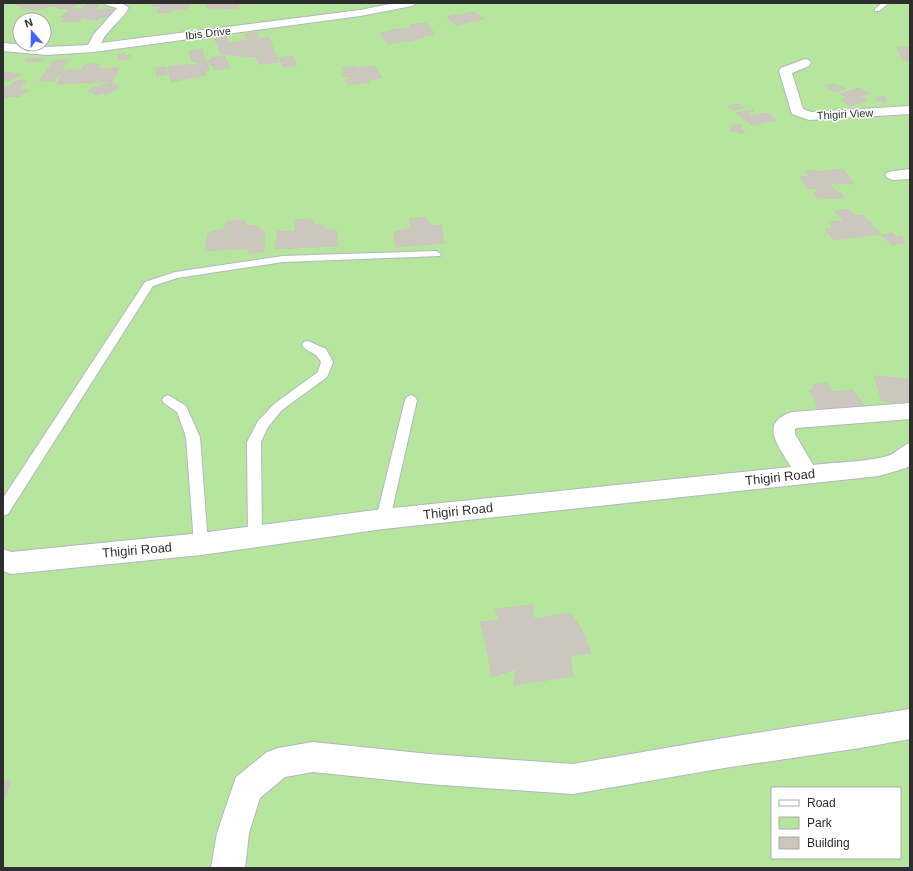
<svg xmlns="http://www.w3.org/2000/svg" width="913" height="871" font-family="Helvetica,sans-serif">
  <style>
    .green { fill: #b6e59e; fill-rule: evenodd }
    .building { fill: #cbc7bf; stroke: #cbc5ba }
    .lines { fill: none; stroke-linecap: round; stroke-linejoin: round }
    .lane-casing { stroke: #b4b7c1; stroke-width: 2 }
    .street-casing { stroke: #b4b7c1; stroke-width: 2 }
    .lane { fill: #fff; fill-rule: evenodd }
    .street { fill: #fff; fill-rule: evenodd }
    .labels { text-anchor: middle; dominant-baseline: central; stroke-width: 3; stroke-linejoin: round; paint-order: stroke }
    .far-street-label { font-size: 11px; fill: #2e2e2e; stroke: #fff }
    .street-label { font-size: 13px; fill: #2e2e2e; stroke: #fff }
  </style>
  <rect width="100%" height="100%" fill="#efe9e1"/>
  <path class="green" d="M 3,3 L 910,3 L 910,868 L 3,868 ZM 20,20 L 44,20 L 44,44 L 20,44 ZM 772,788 L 900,788 L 900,858 L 772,858 Z"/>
  <g class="building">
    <path d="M 19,3 L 63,3 L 65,4 L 59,7 L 48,6 L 40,10 L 20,8 L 24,6 L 16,5 Z"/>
    <path d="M 66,3 L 79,3 L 69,9 L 57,8 Z"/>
    <path d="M 154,3 L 178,3 L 177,4 L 190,5 L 186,9 L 173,9 L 169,13 L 156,12 L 161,7 L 151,6 Z"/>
    <path d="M 207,3 L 250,3 L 239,4 L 238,8 L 222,9 L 222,8 L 206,8 Z"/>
    <path d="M 87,4 L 99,5 L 95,9 L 120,10 L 112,17 L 101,17 L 97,20 L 85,19 L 88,17 L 83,17 L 78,22 L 61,21 L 66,17 L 61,17 L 70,9 L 81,9 Z"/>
    <path d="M 474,12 L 484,19 L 456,25 L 447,17 Z"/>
    <path d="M 426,23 L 435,34 L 422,36 L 424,38 L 388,44 L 380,33 L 392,31 L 391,30 L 412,28 L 409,25 Z"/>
    <path d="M 257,32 L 259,37 L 247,39 L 245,34 Z"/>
    <path d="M 226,36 L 229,43 L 269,37 L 278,62 L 259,64 L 256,57 L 221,54 L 214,37 Z"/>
    <path d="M 897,47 L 910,48 L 910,61 L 902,60 Z"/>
    <path d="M 202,49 L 205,60 L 192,62 L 189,51 Z"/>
    <path d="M 124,53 L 125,56 L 130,55 L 131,58 L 118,60 L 119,54 Z"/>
    <path d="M 225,56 L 229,68 L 214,70 L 213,65 L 210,65 L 208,60 L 212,60 L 211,58 Z"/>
    <path d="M 292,56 L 297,65 L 283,67 L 279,58 Z"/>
    <path d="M 27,58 L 45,59 L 41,62 L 24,61 Z"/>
    <path d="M 54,60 L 68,60 L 61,70 L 64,70 L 61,75 L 57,75 L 54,81 L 39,81 Z"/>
    <path d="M 206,60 L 209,70 L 204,71 L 206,75 L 171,82 L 168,67 L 190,64 L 190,66 L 197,65 L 197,62 Z"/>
    <path d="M 85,64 L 100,64 L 97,69 L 119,68 L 113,81 L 57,84 L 65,70 L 78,70 L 77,72 L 81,71 Z"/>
    <path d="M 356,66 L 357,68 L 374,66 L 382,78 L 368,80 L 369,82 L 349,85 L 345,80 L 350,79 L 348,76 L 344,77 L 342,74 L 345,73 L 342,68 Z"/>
    <path d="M 166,67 L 167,74 L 157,76 L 156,68 Z"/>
    <path d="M 5,72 L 21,74 L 10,81 L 3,80 L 3,73 Z"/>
    <path d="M 18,80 L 27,81 L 17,89 L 29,90 L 19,97 L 10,96 L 6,98 L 3,98 L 3,87 L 8,87 Z"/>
    <path d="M 111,82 L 119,87 L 106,95 L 103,93 L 97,95 L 88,90 Z"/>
    <path d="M 831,84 L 836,85 L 846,89 L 837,92 L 828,88 L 830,87 L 827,85 Z"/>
    <path d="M 859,88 L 869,93 L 860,96 L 868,100 L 851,106 L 841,100 L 848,98 L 840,94 Z"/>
    <path d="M 877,96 L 886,97 L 885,102 L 876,100 Z"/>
    <path d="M 739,104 L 744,108 L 734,110 L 728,106 Z"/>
    <path d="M 752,110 L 754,111 L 748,113 L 751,116 L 766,113 L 776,120 L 752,125 L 736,113 Z"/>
    <path d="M 735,124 L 742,126 L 739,129 L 745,130 L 742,134 L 730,130 Z"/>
    <path d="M 843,169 L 854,184 L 829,183 L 835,191 L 841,193 L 844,198 L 818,199 L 814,193 L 819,193 L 815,188 L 808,189 L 800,177 L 809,176 L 805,171 L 816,170 L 817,172 Z"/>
    <path d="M 849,209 L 855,216 L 863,215 L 881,234 L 834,240 L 825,229 L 834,228 L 828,222 L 844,221 L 835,211 Z"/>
    <path d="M 425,217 L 431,226 L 441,225 L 444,243 L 396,247 L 394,232 L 411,228 L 410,219 Z"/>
    <path d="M 312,219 L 315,226 L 322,224 L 324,230 L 336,230 L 338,246 L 275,249 L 278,231 L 295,232 L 296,220 Z"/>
    <path d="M 244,220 L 246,226 L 254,225 L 264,232 L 264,251 L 250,254 L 247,248 L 205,251 L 208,233 L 225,229 L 226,222 Z"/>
    <path d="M 893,233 L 896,237 L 901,236 L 905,240 L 903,241 L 905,243 L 892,245 L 881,235 Z"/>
    <path d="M 874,376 L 910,379 L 910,404 L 882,401 Z"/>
    <path d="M 827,383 L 832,392 L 853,390 L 866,409 L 819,413 L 816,402 L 809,391 L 813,390 L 813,385 Z"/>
    <path d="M 532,605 L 534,619 L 571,613 L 583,632 L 591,653 L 570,655 L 573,676 L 514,685 L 516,669 L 492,677 L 488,654 L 480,622 L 500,620 L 495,609 Z"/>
    <path d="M 3,781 L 11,781 L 3,802 Z"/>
  </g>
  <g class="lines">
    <defs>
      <g id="lane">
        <path d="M 882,3 L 889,3 L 879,11 L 875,11 L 875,9 Z"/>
        <path d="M 436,251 L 441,254 L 440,256 L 283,262 L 177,278 L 153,286 L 8,514 L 3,516 L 3,498 L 145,282 L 175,272 L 283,256 Z"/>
        <path d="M 308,341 L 326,349 L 333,362 L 327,377 L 282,410 L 268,427 L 261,442 L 262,537 L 260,541 L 255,543 L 250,541 L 248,537 L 247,442 L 258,421 L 274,404 L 318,372 L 321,362 C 315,350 308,354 302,345 L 304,342 Z"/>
        <path d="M 168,395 L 186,406 L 200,437 L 208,544 L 206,548 L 201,550 L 196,548 L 194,544 L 186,437 L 177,412 L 164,403 L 162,400 L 164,397 Z"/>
        <path d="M 411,395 L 415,397 L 417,400 L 390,519 L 388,523 L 383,525 L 378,523 L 376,519 L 405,400 L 407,397 Z"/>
      </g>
      <g id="street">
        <path d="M 105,3 L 122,3 L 129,8 C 121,21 107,30 101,43 L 360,10 L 395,3 L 417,3 L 412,6 L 360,16 L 93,52 L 47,55 L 3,51 L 3,43 L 47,47 L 88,45 L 94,34 L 117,8 L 106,5 Z"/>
        <path d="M 805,59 L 809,60 L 811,63 L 809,66 L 792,73 L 803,109 L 811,112 L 910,106 L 910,114 L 809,120 L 792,114 L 779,71 L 781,68 Z"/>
        <path d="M 910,169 L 910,179 L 893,180 L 888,178 L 885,175 L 888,172 Z"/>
        <path d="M 910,403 L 910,419 L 797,428 L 795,429 L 795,434 L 813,465 C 837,462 865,462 888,456 C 896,453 901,446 910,443 L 910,465 L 906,468 L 879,476 L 383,529 L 201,555 L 11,574 L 3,571 L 3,549 L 11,552 L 201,533 L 383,509 L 791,467 C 779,447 758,423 792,412 Z"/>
        <path d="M 910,709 L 910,739 L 860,748 L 724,768 L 573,794 L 429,784 L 313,772 L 285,777 L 260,798 L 249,833 L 245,868 L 211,868 L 217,833 L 236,777 L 267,752 L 278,748 L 313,742 L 429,754 L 573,764 L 724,738 Z"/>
      </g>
    </defs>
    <use href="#lane" class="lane-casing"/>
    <use href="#street" class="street-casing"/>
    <use href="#lane" class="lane"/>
    <use href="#street" class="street"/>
  </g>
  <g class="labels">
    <g class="far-street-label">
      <text transform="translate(208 33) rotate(-7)">Ibis Drive</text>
      <text transform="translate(845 114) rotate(-3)">Thigiri View</text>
    </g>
    <g class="street-label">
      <text transform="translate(780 477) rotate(-6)">Thigiri Road</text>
      <text transform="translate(458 511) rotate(-6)">Thigiri Road</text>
      <text transform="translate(137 550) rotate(-5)">Thigiri Road</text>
    </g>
  </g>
  <rect width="913" height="871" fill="none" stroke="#2e2e2e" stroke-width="8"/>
  <rect x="771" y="787" width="130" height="72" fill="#ffffff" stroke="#ababab"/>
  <rect x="779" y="800" width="20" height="6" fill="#ffffff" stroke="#ababab"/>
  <text x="807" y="807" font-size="12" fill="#2e2e2e">Road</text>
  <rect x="779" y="817" width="20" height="12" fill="#b6e59e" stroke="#ababab"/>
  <text x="807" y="827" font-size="12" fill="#2e2e2e">Park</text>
  <rect x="779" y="837" width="20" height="12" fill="#cbc7bf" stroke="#ababab"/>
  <text x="807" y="847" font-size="12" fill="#2e2e2e">Building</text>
  <g transform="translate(32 32) rotate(340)"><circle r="19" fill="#ffffff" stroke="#ababab"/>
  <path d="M0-3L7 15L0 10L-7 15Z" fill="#4264fb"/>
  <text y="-6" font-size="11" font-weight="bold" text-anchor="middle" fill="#2e2e2e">N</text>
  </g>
</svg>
